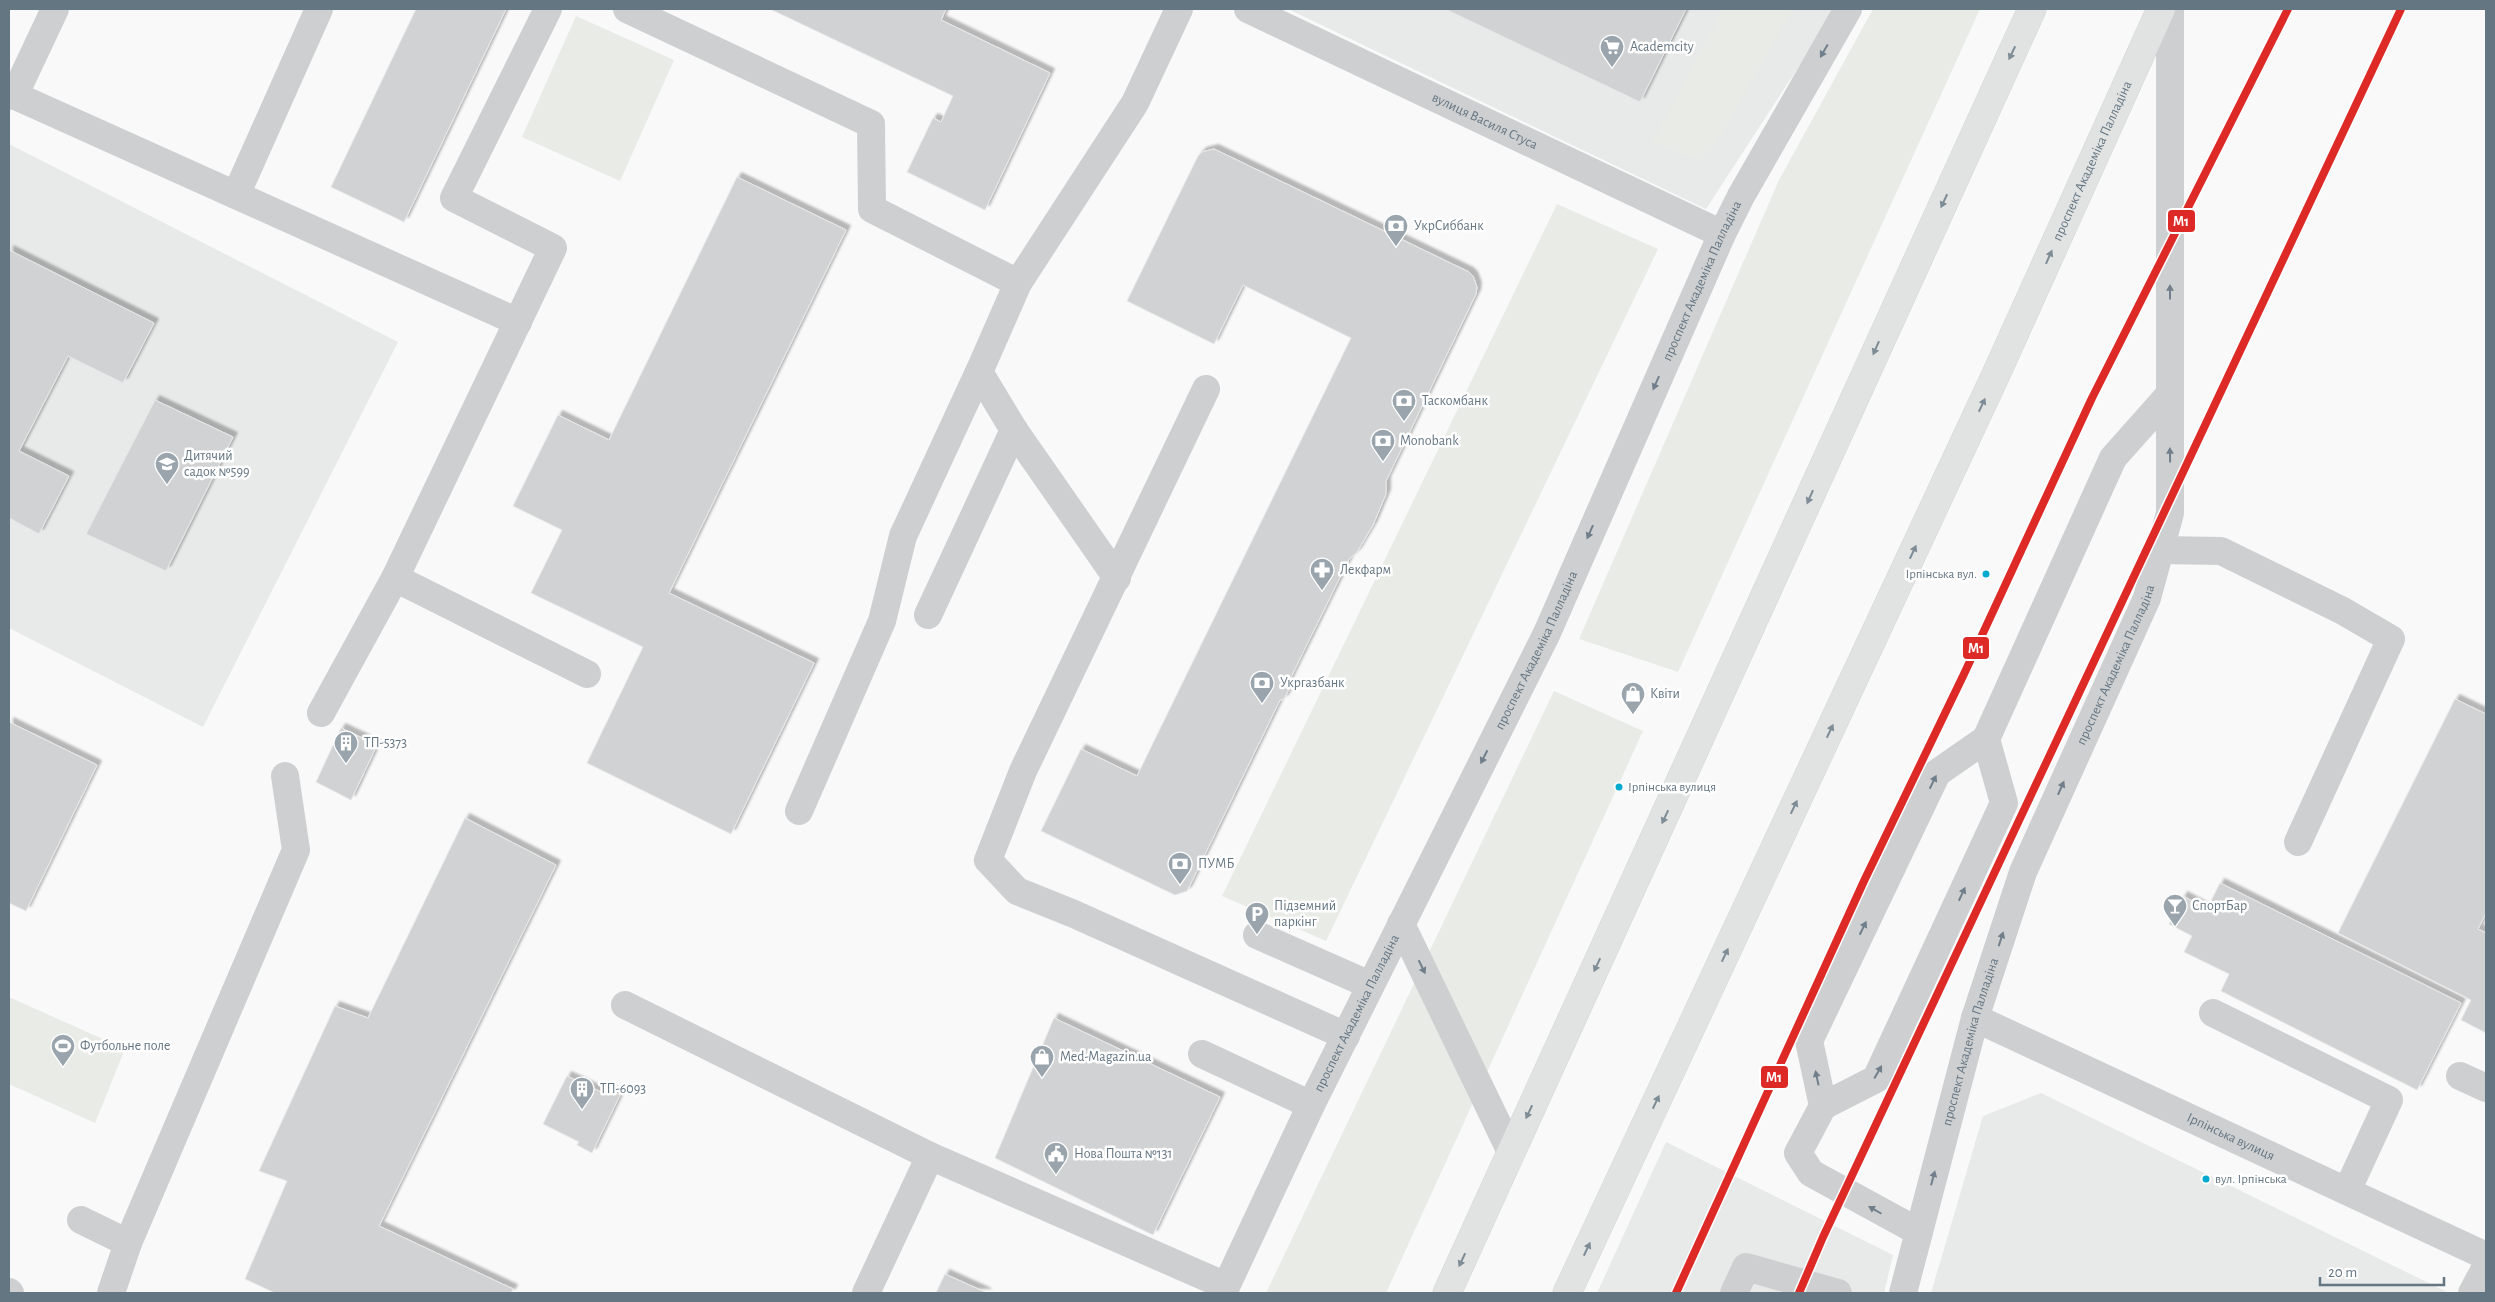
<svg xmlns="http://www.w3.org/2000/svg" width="2495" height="1302" font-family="'Alegreya Sans',sans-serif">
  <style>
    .built { fill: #e8e9e9 }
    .green { fill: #e8ebe6 }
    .building { fill: #d0d2d3; stroke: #e8e8e8; filter: url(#shadow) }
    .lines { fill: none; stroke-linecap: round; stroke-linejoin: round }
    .highway-casing { stroke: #d5d6d6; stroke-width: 29 }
    .minor { stroke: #cecfd0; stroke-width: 28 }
    .highway { stroke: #e1e2e2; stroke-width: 28 }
    .metro-1-casing { stroke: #fff; stroke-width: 11 }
    .metro-1 { stroke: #dd2a26; stroke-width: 8 }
    .oneway { fill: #707f8b }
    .oneway2 { fill: #7e8c96 }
    .bus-dot { fill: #00a9ce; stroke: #fff; stroke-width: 2 }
    .labels { text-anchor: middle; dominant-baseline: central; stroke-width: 5; stroke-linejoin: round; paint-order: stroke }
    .bus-label { font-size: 13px; fill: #657683; stroke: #fff; text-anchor: start }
    .poi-label { font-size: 14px; fill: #657683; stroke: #fff; text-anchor: start }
    .street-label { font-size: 14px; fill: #657683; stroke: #fff }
    .line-badge { stroke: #fff; stroke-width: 2 }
    .badge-label { font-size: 14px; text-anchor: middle; font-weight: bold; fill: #fff }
  </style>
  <defs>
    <filter id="shadow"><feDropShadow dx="4.5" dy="-4.5" stdDeviation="1" flood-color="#0004"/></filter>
  </defs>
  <rect width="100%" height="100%" fill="#f9f9f9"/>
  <g class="built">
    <path d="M 1288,9 L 1836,9 L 1706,209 Z"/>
    <path d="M 9,144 L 398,342 L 203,727 L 9,628 Z"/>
    <path d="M 2041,1093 L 2449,1293 L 1931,1293 L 1983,1116 Z"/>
    <path d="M 1666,1142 L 1893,1255 L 1884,1293 L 1597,1293 Z"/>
  </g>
  <g class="green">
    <path d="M 1723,9 L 1793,9 L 1716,144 L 1700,161 L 1652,142 Z"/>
    <path d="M 1873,9 L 1980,9 L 1678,672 L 1579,639 L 1779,180 Z"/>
    <path d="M 576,16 L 674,60 L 620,181 L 522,137 Z"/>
    <path d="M 1557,204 L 1658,249 L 1326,941 L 1222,896 Z"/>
    <path d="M 1554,691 L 1643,731 L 1386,1293 L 1266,1293 Z"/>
    <path d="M 9,997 L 125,1049 L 95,1123 L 9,1084 Z"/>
  </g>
  <g class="building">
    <path d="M 416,9 L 506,9 L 404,222 L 331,187 Z"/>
    <path d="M 770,9 L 946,9 L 941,20 L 1050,73 L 985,210 L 907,172 L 933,118 L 941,122 L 953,96 Z"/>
    <path d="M 1445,9 L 1686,9 L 1640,102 Z"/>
    <path d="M 1214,149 L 1469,272 L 1473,276 L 1477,287 L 1476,294 L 1386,481 L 1386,494 L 1373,525 L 1357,552 L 1349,559 L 1287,685 L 1289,689 L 1284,699 L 1280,700 L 1189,887 L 1187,891 L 1175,895 L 1041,831 L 1081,749 L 1137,776 L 1351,338 L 1243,285 L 1214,344 L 1127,301 L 1198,156 L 1202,152 Z"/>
    <path d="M 737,177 L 846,230 L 669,593 L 814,663 L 731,834 L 587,763 L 643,647 L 531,593 L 562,530 L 513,506 L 558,415 L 609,440 Z"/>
    <path d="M 9,250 L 154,323 L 123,383 L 68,356 L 19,451 L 69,476 L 39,534 L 9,518 Z"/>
    <path d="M 155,400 L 233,437 L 166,571 L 86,534 Z"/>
    <path d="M 2455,699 L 2486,714 L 2486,913 L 2478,929 L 2486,933 L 2486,1033 L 2461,1020 L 2471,1000 L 2338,933 Z"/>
    <path d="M 9,722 L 97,765 L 26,911 L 9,903 Z"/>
    <path d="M 341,728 L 377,745 L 351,800 L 316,782 Z"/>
    <path d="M 465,818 L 556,865 L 379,1226 L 513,1289 L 511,1293 L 275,1293 L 245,1279 L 287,1181 L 259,1171 L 335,1006 L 368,1018 Z"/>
    <path d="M 2220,883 L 2461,1003 L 2417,1090 L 2221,991 L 2229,974 L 2184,952 L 2192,936 L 2169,924 L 2183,896 L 2207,909 Z"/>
    <path d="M 1054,1018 L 1220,1097 L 1153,1235 L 995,1158 Z"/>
    <path d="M 567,1076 L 603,1093 L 605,1088 L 620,1095 L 592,1153 L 577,1145 L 579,1142 L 543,1124 Z"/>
    <path d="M 945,1274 L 987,1293 L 936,1293 Z"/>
  </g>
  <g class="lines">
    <defs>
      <g id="highway">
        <path d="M 1447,1293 L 2032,9"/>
        <path id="s5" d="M 1567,1293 L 1998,370 L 2161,9"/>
      </g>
    </defs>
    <use href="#highway" class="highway-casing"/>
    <g class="minor">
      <path d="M 627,9 L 871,124 L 872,209 L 1018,283"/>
      <path id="s1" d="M 1248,9 L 1722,234"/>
      <path d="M 9,93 L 518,322"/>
      <path d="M 14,96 L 55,9"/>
      <path d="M 236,195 L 319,9"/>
      <path d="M 1206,389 L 1023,771 L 988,860 L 1017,891 L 1074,914 L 1346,1036"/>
      <path d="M 2161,550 L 2221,551 L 2343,611 L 2391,639 L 2298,842"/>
      <path d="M 395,578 L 587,674"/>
      <path d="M 1117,578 L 1014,430 L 979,372 L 1018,283 L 1135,103 L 1179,9"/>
      <path d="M 928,615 L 1014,430"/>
      <path d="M 321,713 L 395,578 L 553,248 L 454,198 L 548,9"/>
      <path d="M 799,811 L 882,621 L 903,536 L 979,372"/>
      <path d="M 1401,924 L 1511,1152"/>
      <path d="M 1257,935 L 1370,985"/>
      <path d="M 625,1005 L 930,1156 L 1226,1286"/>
      <path d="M 2213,1013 L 2389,1100 L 2347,1191"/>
      <path id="s2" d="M 1975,1018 L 2486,1256"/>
      <path d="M 1202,1054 L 1311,1105"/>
      <path d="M 2460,1076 L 2486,1088"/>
      <path d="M 1823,1106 L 1876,1079 L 2004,803 L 1986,739"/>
      <path d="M 81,1220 L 128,1243"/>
      <path d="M 1919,1232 L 1811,1173 L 1798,1153 L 1823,1106 L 1809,1041 L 1937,773 L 1986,739 L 2113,458 L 2169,395"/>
      <path d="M 9,1292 L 10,1293"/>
      <path d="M 111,1293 L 128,1243 L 296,850 L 285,776"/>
      <path d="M 866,1293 L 930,1156"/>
      <path id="s3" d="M 1223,1293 L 1311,1105 L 1547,633 L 1722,234 L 1741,196 L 1848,9"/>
      <path d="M 1734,1293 L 1746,1267 L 1838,1293"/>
      <path id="s4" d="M 1903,1293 L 1975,1018 L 2023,872 L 2147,598 L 2170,513 L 2170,9"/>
      <path d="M 2472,1293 L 2486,1267"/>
    </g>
    <use href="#highway" class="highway"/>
    <defs>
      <g id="metro-1">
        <path d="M 1676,1293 L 1864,881 L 1964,674 L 2092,398 L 2288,9"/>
        <path d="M 1799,1293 L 1823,1237 L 2401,9"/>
      </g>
    </defs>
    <use href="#metro-1" class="metro-1-casing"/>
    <use href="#metro-1" class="metro-1"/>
  </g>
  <defs><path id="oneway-solid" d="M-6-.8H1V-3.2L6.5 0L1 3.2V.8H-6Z" transform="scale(1.25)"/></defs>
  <g class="oneway">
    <use href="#oneway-solid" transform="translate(1824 51) rotate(120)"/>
    <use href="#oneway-solid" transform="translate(2170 292) rotate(-90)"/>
    <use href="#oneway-solid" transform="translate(1656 383) rotate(114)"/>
    <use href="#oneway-solid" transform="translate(2170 455) rotate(-91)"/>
    <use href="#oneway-solid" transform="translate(1590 532) rotate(114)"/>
    <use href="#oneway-solid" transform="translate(1484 757) rotate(117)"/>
    <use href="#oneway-solid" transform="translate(1933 782) rotate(-64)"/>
    <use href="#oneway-solid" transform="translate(2061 788) rotate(-66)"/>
    <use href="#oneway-solid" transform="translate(1962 894) rotate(-65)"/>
    <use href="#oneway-solid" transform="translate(1863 928) rotate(-64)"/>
    <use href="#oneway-solid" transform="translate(2001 939) rotate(-72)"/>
    <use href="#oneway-solid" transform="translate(1422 967) rotate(64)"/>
    <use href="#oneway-solid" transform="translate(1878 1072) rotate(-60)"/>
    <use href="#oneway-solid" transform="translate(1817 1078) rotate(-102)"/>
    <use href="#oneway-solid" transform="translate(1933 1178) rotate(-75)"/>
    <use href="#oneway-solid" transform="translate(1875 1210) rotate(-150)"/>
  </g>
  <g class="oneway2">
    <use href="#oneway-solid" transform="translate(2012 53) rotate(115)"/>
    <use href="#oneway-solid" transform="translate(1944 201) rotate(115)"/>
    <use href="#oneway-solid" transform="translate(2049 257) rotate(-66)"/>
    <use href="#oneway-solid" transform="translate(1876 348) rotate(114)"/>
    <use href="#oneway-solid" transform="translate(1982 405) rotate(-65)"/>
    <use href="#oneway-solid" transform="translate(1810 497) rotate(114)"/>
    <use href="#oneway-solid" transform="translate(1913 552) rotate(-65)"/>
    <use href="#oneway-solid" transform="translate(1830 731) rotate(-65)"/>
    <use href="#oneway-solid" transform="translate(1794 807) rotate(-65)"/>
    <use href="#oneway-solid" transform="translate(1665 817) rotate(115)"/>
    <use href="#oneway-solid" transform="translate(1725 955) rotate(-65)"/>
    <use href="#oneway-solid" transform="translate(1597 965) rotate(115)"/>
    <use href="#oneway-solid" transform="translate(1656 1102) rotate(-65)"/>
    <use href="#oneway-solid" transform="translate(1529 1112) rotate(115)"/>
    <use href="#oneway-solid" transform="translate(1587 1249) rotate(-65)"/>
    <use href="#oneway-solid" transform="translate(1462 1260) rotate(115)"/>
  </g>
  <defs>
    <symbol id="supermarket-pin" viewBox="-11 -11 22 30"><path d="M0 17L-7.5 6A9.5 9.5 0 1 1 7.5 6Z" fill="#99a4ac" stroke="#fff"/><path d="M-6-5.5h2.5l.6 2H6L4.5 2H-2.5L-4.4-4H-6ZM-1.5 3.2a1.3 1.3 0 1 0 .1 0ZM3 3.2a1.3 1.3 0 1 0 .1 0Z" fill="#fff"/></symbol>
    <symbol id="bank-pin" viewBox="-11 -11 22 30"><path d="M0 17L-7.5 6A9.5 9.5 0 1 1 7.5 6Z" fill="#99a4ac" stroke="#fff"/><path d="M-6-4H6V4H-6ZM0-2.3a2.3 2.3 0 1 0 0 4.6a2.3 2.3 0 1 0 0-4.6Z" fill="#fff"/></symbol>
    <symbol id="school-pin" viewBox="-11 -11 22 30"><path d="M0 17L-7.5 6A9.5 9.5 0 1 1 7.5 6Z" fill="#99a4ac" stroke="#fff"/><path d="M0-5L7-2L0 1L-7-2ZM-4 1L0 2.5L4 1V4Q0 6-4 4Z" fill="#fff"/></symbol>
    <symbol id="pharmacy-pin" viewBox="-11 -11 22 30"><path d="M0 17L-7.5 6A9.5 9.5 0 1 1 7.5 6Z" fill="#99a4ac" stroke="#fff"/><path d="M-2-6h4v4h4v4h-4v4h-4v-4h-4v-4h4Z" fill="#fff"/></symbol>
    <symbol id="shop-pin" viewBox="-11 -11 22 30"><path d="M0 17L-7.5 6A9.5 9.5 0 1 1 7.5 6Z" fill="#99a4ac" stroke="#fff"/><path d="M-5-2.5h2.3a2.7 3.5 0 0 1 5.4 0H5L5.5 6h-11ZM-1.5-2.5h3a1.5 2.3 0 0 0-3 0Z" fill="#fff"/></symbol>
    <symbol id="building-pin" viewBox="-11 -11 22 30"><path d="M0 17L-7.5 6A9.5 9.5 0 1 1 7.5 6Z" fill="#99a4ac" stroke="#fff"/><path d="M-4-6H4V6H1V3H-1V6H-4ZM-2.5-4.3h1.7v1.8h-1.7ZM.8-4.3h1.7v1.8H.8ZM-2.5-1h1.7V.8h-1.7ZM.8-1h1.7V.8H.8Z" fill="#fff"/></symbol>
    <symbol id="bar-pin" viewBox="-11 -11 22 30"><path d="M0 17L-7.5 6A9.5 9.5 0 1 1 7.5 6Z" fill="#99a4ac" stroke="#fff"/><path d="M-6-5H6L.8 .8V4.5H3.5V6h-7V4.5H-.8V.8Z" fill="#fff"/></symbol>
    <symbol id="parking-pin" viewBox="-11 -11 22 30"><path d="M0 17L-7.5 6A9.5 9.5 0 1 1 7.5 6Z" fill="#99a4ac" stroke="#fff"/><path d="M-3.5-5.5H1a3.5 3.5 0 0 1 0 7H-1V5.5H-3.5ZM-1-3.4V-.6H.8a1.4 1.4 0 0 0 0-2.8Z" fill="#fff"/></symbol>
    <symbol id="stadium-pin" viewBox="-11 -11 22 30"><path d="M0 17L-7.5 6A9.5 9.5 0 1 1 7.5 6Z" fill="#99a4ac" stroke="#fff"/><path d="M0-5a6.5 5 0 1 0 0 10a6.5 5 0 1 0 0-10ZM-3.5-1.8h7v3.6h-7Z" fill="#fff"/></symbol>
    <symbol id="civic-pin" viewBox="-11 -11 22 30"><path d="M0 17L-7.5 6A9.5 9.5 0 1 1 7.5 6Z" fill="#99a4ac" stroke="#fff"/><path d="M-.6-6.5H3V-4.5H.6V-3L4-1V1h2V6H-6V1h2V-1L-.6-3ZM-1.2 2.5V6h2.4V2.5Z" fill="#fff"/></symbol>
  </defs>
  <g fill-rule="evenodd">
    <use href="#supermarket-pin" x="1598" y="33" width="28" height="38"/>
    <use href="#bank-pin" x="1382" y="212" width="28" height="38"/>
    <use href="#bank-pin" x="1390" y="387" width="28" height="38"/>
    <use href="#bank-pin" x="1369" y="427" width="28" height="38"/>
    <use href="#school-pin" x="153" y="450" width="28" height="38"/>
    <use href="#pharmacy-pin" x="1308" y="556" width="28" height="38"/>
    <use href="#bank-pin" x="1248" y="669" width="28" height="38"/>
    <use href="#shop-pin" x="1619" y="680" width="28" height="38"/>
    <use href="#building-pin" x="332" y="729" width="28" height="38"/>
    <use href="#bank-pin" x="1166" y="850" width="28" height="38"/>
    <use href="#bar-pin" x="2161" y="892" width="28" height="38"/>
    <use href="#parking-pin" x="1243" y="900" width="28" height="38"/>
    <use href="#stadium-pin" x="49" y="1032" width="28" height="38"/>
    <use href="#shop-pin" x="1028" y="1043" width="28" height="38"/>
    <use href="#building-pin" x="568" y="1075" width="28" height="38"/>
    <use href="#civic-pin" x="1042" y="1140" width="28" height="38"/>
  </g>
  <g class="bus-dot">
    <circle cx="1986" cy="574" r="4.5"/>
    <circle cx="1619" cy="787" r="4.5"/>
    <circle cx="2206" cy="1179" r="4.5"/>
  </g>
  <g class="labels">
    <g class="bus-label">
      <text x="1977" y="574" text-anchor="end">Ірпінська вул.</text>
      <text x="1628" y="787">Ірпінська вулиця</text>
      <text x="2215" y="1179">вул. Ірпінська</text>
    </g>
    <g class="poi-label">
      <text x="1630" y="47">Academcity</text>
      <text x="1414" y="226">УкрСиббанк</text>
      <text x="1422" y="401">Таскомбанк</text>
      <text x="1400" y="441">Monobank</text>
      <text x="184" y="456">Дитячий<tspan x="184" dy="16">садок №599</tspan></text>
      <text x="1340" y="570">Лекфарм</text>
      <text x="1280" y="683">Укргазбанк</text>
      <text x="1650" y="694">Квіти</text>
      <text x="364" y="743">ТП-5373</text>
      <text x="1198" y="864">ПУМБ</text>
      <text x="1274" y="906">Підземний<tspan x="1274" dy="16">паркінг</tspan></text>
      <text x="2192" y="906">СпортБар</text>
      <text x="80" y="1046">Футбольне поле</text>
      <text x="1060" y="1057">Med-Magazin.ua</text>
      <text x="600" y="1089">ТП-6093</text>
      <text x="1074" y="1154">Нова Пошта №131</text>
    </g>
    <g class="street-label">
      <text stroke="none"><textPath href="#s1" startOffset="262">вулиця Василя Стуса</textPath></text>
      <text stroke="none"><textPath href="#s5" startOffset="1248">проспект Академіка Палладіна</textPath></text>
      <text stroke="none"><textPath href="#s3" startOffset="1120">проспект Академіка Палладіна</textPath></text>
      <text stroke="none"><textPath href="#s3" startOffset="715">проспект Академіка Палладіна</textPath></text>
      <text stroke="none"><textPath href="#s4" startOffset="665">проспект Академіка Палладіна</textPath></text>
      <text stroke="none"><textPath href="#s3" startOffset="310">проспект Академіка Палладіна</textPath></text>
      <text stroke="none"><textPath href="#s4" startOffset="260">проспект Академіка Палладіна</textPath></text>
      <text stroke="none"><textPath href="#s2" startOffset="282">Ірпінська вулиця</textPath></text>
    </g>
  </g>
  <g class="line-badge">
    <rect x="2167" y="209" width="29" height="24" rx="5" fill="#dd2a26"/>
    <rect x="1962" y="636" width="28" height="24" rx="5" fill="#dd2a26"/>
    <rect x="1760" y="1065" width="29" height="24" rx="5" fill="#dd2a26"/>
  </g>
  <g class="badge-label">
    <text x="2181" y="226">M1</text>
    <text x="1976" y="653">M1</text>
    <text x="1774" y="1082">M1</text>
  </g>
  <rect width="2495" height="1302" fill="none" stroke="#657683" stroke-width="20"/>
  <path d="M2320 1277v8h124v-8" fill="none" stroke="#657683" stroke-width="2.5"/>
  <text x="2328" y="1277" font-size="15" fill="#657683" stroke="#ffffff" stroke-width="4" paint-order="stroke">20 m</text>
</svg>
